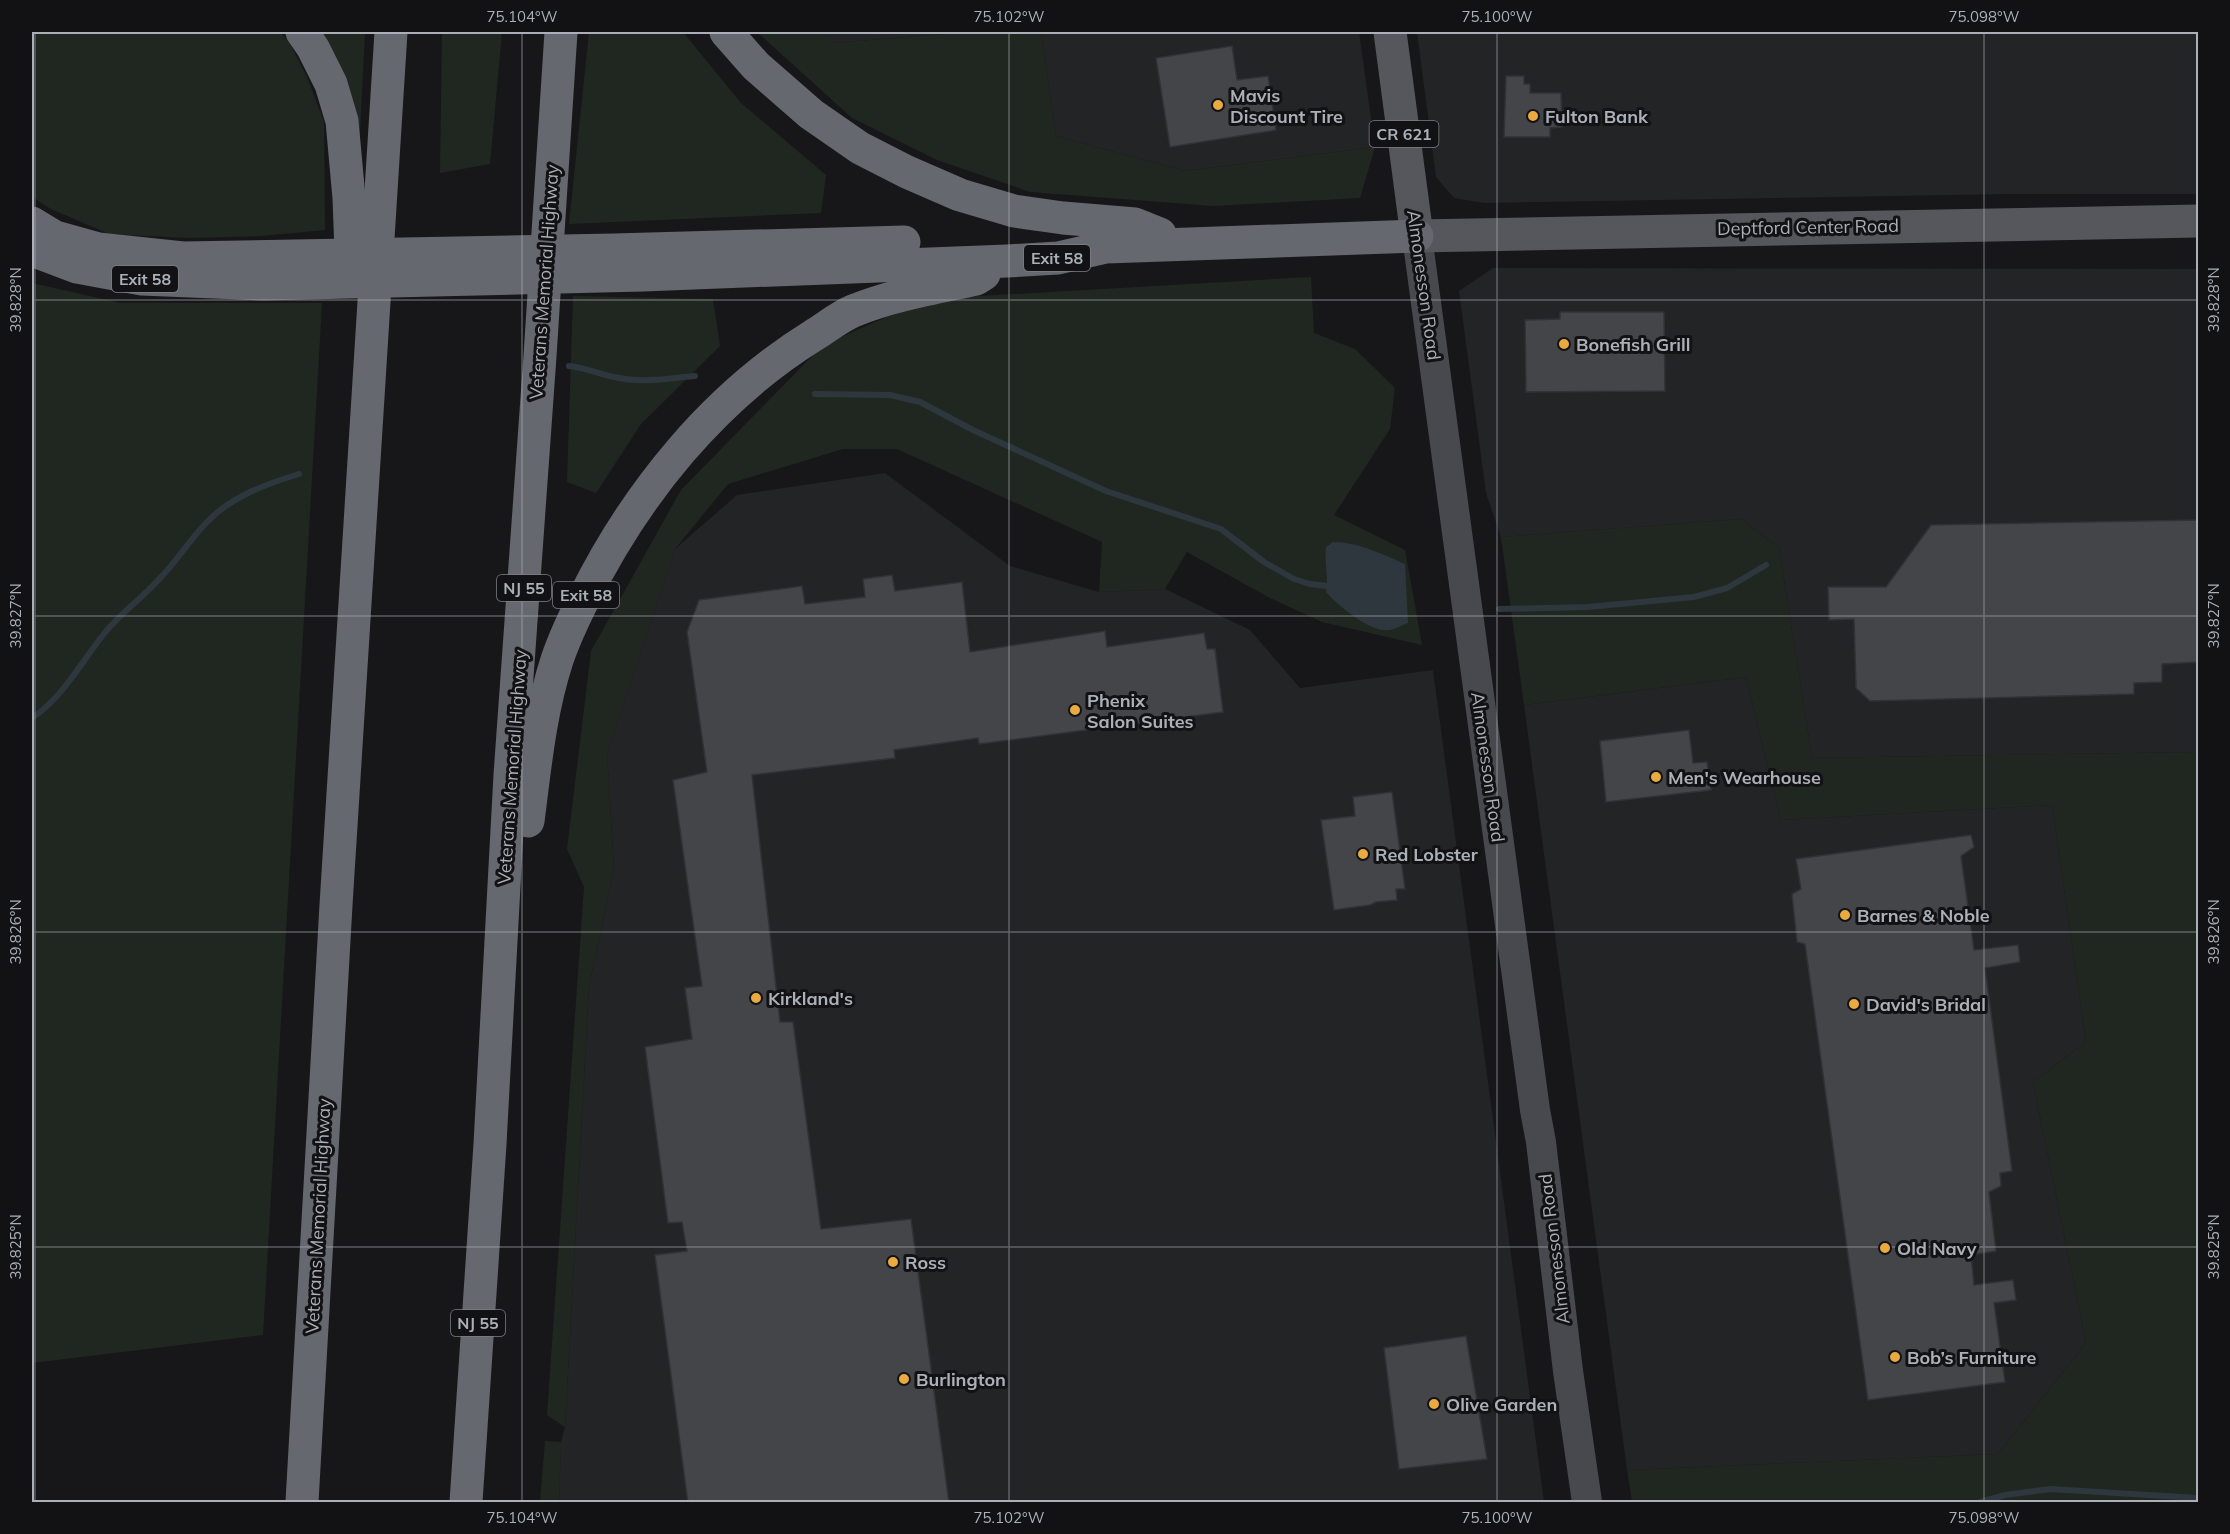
<svg xmlns="http://www.w3.org/2000/svg" width="2230" height="1534" font-family="Mulish,sans-serif">
  <style>
    .built { fill: #232426 }
    .green { fill: #202720 }
    .water { fill: #2e373d }
    .lines { fill: none; stroke-linecap: round; stroke-linejoin: round }
    .stream { stroke: #2e373d; stroke-width: 6 }
    .building { fill: #444549; stroke: #313235; stroke-width: 1.5 }
    .secondary { stroke: #47494e; stroke-width: 30 }
    .primary { stroke: #55575d; stroke-width: 33 }
    .highway { stroke: #65686f; stroke-width: 33 }
    .ticks { fill: none; stroke: #aaafb8; stroke-width: 1.5; stroke-opacity: 0.45 }
    .poi-dot { fill: #e9aa40; stroke: #121214; stroke-width: 2 }
    .labels { text-anchor: middle; dominant-baseline: central; stroke-width: 6; stroke-linejoin: round; paint-order: stroke }
    .shield { fill: #121214; stroke: #7c8087; stroke-width: 1.5 }
    .shield-label { font-size: 16px; font-weight: bold; fill: #aaafb8 }
    .poi-label { font-size: 18px; font-weight: bold; fill: #aaafb8; stroke: #121214; text-anchor: start }
    .street-label { font-size: 18px; fill: #aaafb8; stroke: #121214 }
    .neatline { fill: none; stroke: #aaafb8; stroke-width: 2 }
    .ticks-label { font-size: 15px; text-anchor: middle; fill: #aaafb8 }
  </style>
  <rect width="100%" height="100%" fill="#171719"/>
  <g class="built">
    <path d="M 826,32 L 969,32 L 832,43 Z"/>
    <path d="M 1041,32 L 1359,32 L 1375,147 L 1185,171 L 1056,136 Z"/>
    <path d="M 1417,32 L 2198,32 L 2198,194 L 2006,194 L 1484,203 L 1454,198 L 1436,177 Z"/>
    <path d="M 1493,268 L 2198,269 L 2198,752 L 1812,758 L 1779,548 L 1741,519 L 1501,537 L 1486,493 L 1459,291 Z"/>
    <path d="M 885,473 L 1010,566 L 1099,592 L 1165,589 L 1250,630 L 1300,688 L 1433,670 L 1544,1502 L 559,1502 L 561,1442 L 565,1427 L 589,986 L 614,869 L 607,753 L 675,549 L 737,495 Z"/>
    <path d="M 1746,677 L 1781,820 L 2052,805 L 2086,1042 L 2033,1082 L 2086,1343 L 1998,1454 L 1627,1470 L 1524,705 Z"/>
  </g>
  <g class="green">
    <path d="M 32,32 L 280,32 L 289,42 L 307,77 L 324,122 L 325,230 L 261,236 L 188,238 L 109,234 L 51,209 L 32,197 Z"/>
    <path d="M 321,32 L 365,32 L 359,152 Z"/>
    <path d="M 442,32 L 502,32 L 490,164 L 440,173 Z"/>
    <path d="M 589,32 L 683,32 L 741,103 L 826,175 L 821,213 L 569,224 Z"/>
    <path d="M 757,32 L 826,32 L 833,43 L 969,32 L 1041,32 L 1056,136 L 1185,171 L 1375,147 L 1360,198 L 1213,206 L 1030,192 L 937,160 L 852,118 Z"/>
    <path d="M 1311,277 L 1314,333 L 1355,349 L 1395,388 L 1390,429 L 1334,515 L 1405,550 L 1422,645 L 1322,622 L 1268,597 L 1187,552 L 1165,589 L 1099,592 L 1102,542 L 897,449 L 843,449 L 728,484 L 675,549 L 607,753 L 614,869 L 589,986 L 565,1427 L 547,1415 L 584,887 L 567,849 L 591,651 L 681,490 L 823,345 L 928,299 Z"/>
    <path d="M 32,283 L 121,303 L 322,303 L 263,1335 L 32,1363 Z"/>
    <path d="M 573,296 L 713,299 L 720,346 L 641,424 L 596,493 L 567,482 Z"/>
    <path d="M 1741,519 L 1779,548 L 1812,758 L 2198,752 L 2198,1502 L 1632,1502 L 1627,1470 L 1998,1454 L 2086,1343 L 2033,1082 L 2086,1042 L 2052,805 L 1781,820 L 1746,677 L 1524,705 L 1501,537 Z"/>
    <path d="M 545,1441 L 561,1442 L 559,1502 L 540,1502 Z"/>
  </g>
  <path class="water" d="M 1333,542 C 1358,542 1382,554 1405,564 L 1408,623 C 1402,625 1396,629 1390,630 C 1370,633 1339,606 1326,592 C 1329,576 1324,562 1326,547 Z"/>
  <g class="lines">
    <g class="stream">
      <path d="M 569,366 C 587,368 602,375 619,378 C 644,383 670,378 695,376"/>
      <path d="M 815,394 L 890,395 L 920,402 L 973,430 L 1106,491 L 1221,529 L 1264,562 L 1294,579 L 1310,584 L 1335,587"/>
      <path d="M 1499,609 L 1588,607 L 1694,597 L 1727,588 L 1766,565"/>
      <path d="M 32,718 C 62,698 81,663 103,635 C 120,613 144,597 162,576 C 178,559 190,540 206,523 C 230,497 266,484 299,474"/>
      <path d="M 1980,1502 L 2005,1495 L 2050,1489 L 2198,1498"/>
    </g>
  </g>
  <g class="building">
    <path d="M 1232,46 L 1237,80 L 1268,76 L 1276,130 L 1170,147 L 1156,58 Z"/>
    <path d="M 1506,76 L 1524,76 L 1524,84 L 1530,84 L 1530,93 L 1561,93 L 1562,127 L 1550,128 L 1550,137 L 1504,137 Z"/>
    <path d="M 1560,312 L 1664,312 L 1665,391 L 1526,392 L 1525,320 L 1560,319 Z"/>
    <path d="M 2199,520 L 2199,662 L 2162,664 L 2162,682 L 2134,683 L 2134,694 L 1870,701 L 1856,688 L 1854,619 L 1829,620 L 1828,587 L 1886,587 L 1931,525 Z"/>
    <path d="M 892,575 L 895,591 L 962,582 L 970,652 L 1105,631 L 1107,647 L 1204,633 L 1207,649 L 1215,649 L 1223,712 L 979,744 L 978,738 L 894,750 L 895,758 L 752,775 L 780,1022 L 793,1022 L 821,1229 L 911,1219 L 949,1503 L 688,1503 L 655,1255 L 687,1251 L 682,1222 L 668,1223 L 645,1047 L 692,1039 L 685,988 L 702,986 L 673,780 L 707,772 L 687,632 L 699,600 L 802,586 L 805,604 L 865,597 L 863,579 Z"/>
    <path d="M 1689,730 L 1693,763 L 1707,762 L 1711,790 L 1606,802 L 1600,741 Z"/>
    <path d="M 1392,792 L 1405,889 L 1396,889 L 1397,900 L 1376,902 L 1370,905 L 1334,910 L 1321,820 L 1355,816 L 1353,797 Z"/>
    <path d="M 1971,835 L 1974,847 L 1961,856 L 1974,950 L 2018,945 L 2020,962 L 1985,968 L 2012,1171 L 2000,1173 L 2001,1186 L 1989,1192 L 1996,1251 L 1971,1255 L 1974,1285 L 2013,1280 L 2016,1300 L 1994,1303 L 2005,1382 L 1868,1400 L 1805,944 L 1797,942 L 1792,894 L 1801,889 L 1796,859 Z"/>
    <path d="M 1466,1336 L 1487,1459 L 1399,1469 L 1384,1348 Z"/>
  </g>
  <g class="lines">
    <path class="secondary" d="M 1417,236 L 1535,1110 L 1541,1142 L 1568,1371 L 1587,1502"/>
    <path class="primary" d="M 1390,32 L 1417,236 L 2198,221"/>
    <g class="highway">
      <path d="M 302,32 L 313,48 L 331,84 L 342,121 L 349,198 L 352,278"/>
      <path d="M 726,32 L 756,66 L 811,114 L 860,148 L 907,172 L 960,195 L 1014,211 L 1063,218 L 1135,224 L 1160,234"/>
      <path d="M 32,223 L 55,237 L 98,249 L 183,258 L 614,250 L 904,242"/>
      <path d="M 32,250 L 77,267 L 142,279 L 263,284 L 643,275 L 1007,261 L 1058,258 L 1106,247 L 1417,236"/>
      <path d="M 528,821 C 535,767 540,712 557,660 C 564,639 574,618 584,598 C 636,493 714,397 814,335 C 827,327 839,317 853,311 C 892,295 934,288 976,279 L 984,274"/>
      <path d="M 302,1502 L 336,905 L 391,32"/>
      <path d="M 466,1502 L 490,1144 L 510,775 L 540,356 L 561,32"/>
    </g>
  </g>
  <path class="ticks" d="M 35,32 L 35,1502M 522,32 L 522,1502M 1009,32 L 1009,1502M 1497,32 L 1497,1502M 1984,32 L 1984,1502M 32,300 L 2198,300M 32,616 L 2198,616M 32,932 L 2198,932M 32,1247 L 2198,1247"/>
  <g class="poi-dot">
    <circle cx="1218" cy="105" r="6"/>
    <circle cx="1533" cy="116" r="6"/>
    <circle cx="1564" cy="344" r="6"/>
    <circle cx="1075" cy="710" r="6"/>
    <circle cx="1656" cy="777" r="6"/>
    <circle cx="1363" cy="854" r="6"/>
    <circle cx="1845" cy="915" r="6"/>
    <circle cx="756" cy="998" r="6"/>
    <circle cx="1854" cy="1004" r="6"/>
    <circle cx="1885" cy="1248" r="6"/>
    <circle cx="893" cy="1262" r="6"/>
    <circle cx="1895" cy="1357" r="6"/>
    <circle cx="904" cy="1379" r="6"/>
    <circle cx="1434" cy="1404" r="6"/>
  </g>
  <g class="labels">
    <g class="shield">
      <rect x="1369.5" y="121" width="69" height="26" rx="4.5"/>
      <rect x="1024" y="245" width="66" height="26" rx="4.5"/>
      <rect x="112" y="266" width="66" height="26" rx="4.5"/>
      <rect x="497" y="575" width="54" height="26" rx="4.5"/>
      <rect x="553" y="582" width="66" height="26" rx="4.5"/>
      <rect x="451" y="1310" width="54" height="26" rx="4.5"/>
    </g>
    <g class="shield-label">
      <text x="1404" y="134">CR 621</text>
      <text x="1057" y="258">Exit 58</text>
      <text x="145" y="279">Exit 58</text>
      <text x="524" y="588">NJ 55</text>
      <text x="586" y="595">Exit 58</text>
      <text x="478" y="1323">NJ 55</text>
    </g>
    <g class="poi-label">
      <text x="1230" y="95">Mavis<tspan x="1230" dy="21">Discount Tire</tspan></text>
      <text x="1545" y="116">Fulton Bank</text>
      <text x="1576" y="344">Bonefish Grill</text>
      <text x="1087" y="700">Phenix<tspan x="1087" dy="21">Salon Suites</tspan></text>
      <text x="1668" y="777">Men's Wearhouse</text>
      <text x="1375" y="854">Red Lobster</text>
      <text x="1857" y="915">Barnes &amp; Noble</text>
      <text x="768" y="998">Kirkland's</text>
      <text x="1866" y="1004">David's Bridal</text>
      <text x="1897" y="1248">Old Navy</text>
      <text x="905" y="1262">Ross</text>
      <text x="1907" y="1357">Bob’s Furniture</text>
      <text x="916" y="1379">Burlington</text>
      <text x="1446" y="1404">Olive Garden</text>
    </g>
    <g class="street-label">
      <text transform="translate(1808 227) rotate(-1)">Deptford Center Road</text>
      <text transform="translate(544 282) rotate(-86)">Veterans Memorial Highway</text>
      <text transform="translate(1424 285) rotate(82)">Almonesson Road</text>
      <text transform="translate(512 767) rotate(-86)">Veterans Memorial Highway</text>
      <text transform="translate(1488 767) rotate(82)">Almonesson Road</text>
      <text transform="translate(318 1216) rotate(-87)">Veterans Memorial Highway</text>
      <text transform="translate(1554 1249) rotate(-97)">Almonesson Road</text>
    </g>
  </g>
  <rect width="2230" height="1534" fill="none" stroke="#121214" stroke-width="66"/>
  <rect x="33" y="33" width="2164" height="1468" class="neatline"/>
  <g class="ticks-label">
    <text x="522" y="22">75.104°W</text>
    <text x="1009" y="22">75.102°W</text>
    <text x="1497" y="22">75.100°W</text>
    <text x="1984" y="22">75.098°W</text>
    <text transform="translate(16 300) rotate(-90)" y="5">39.828°N</text>
    <text transform="translate(2214 300) rotate(-90)" y="5">39.828°N</text>
    <text transform="translate(16 616) rotate(-90)" y="5">39.827°N</text>
    <text transform="translate(2214 616) rotate(-90)" y="5">39.827°N</text>
    <text transform="translate(16 932) rotate(-90)" y="5">39.826°N</text>
    <text transform="translate(2214 932) rotate(-90)" y="5">39.826°N</text>
    <text transform="translate(16 1247) rotate(-90)" y="5">39.825°N</text>
    <text transform="translate(2214 1247) rotate(-90)" y="5">39.825°N</text>
    <text x="522" y="1523">75.104°W</text>
    <text x="1009" y="1523">75.102°W</text>
    <text x="1497" y="1523">75.100°W</text>
    <text x="1984" y="1523">75.098°W</text>
  </g>
</svg>
